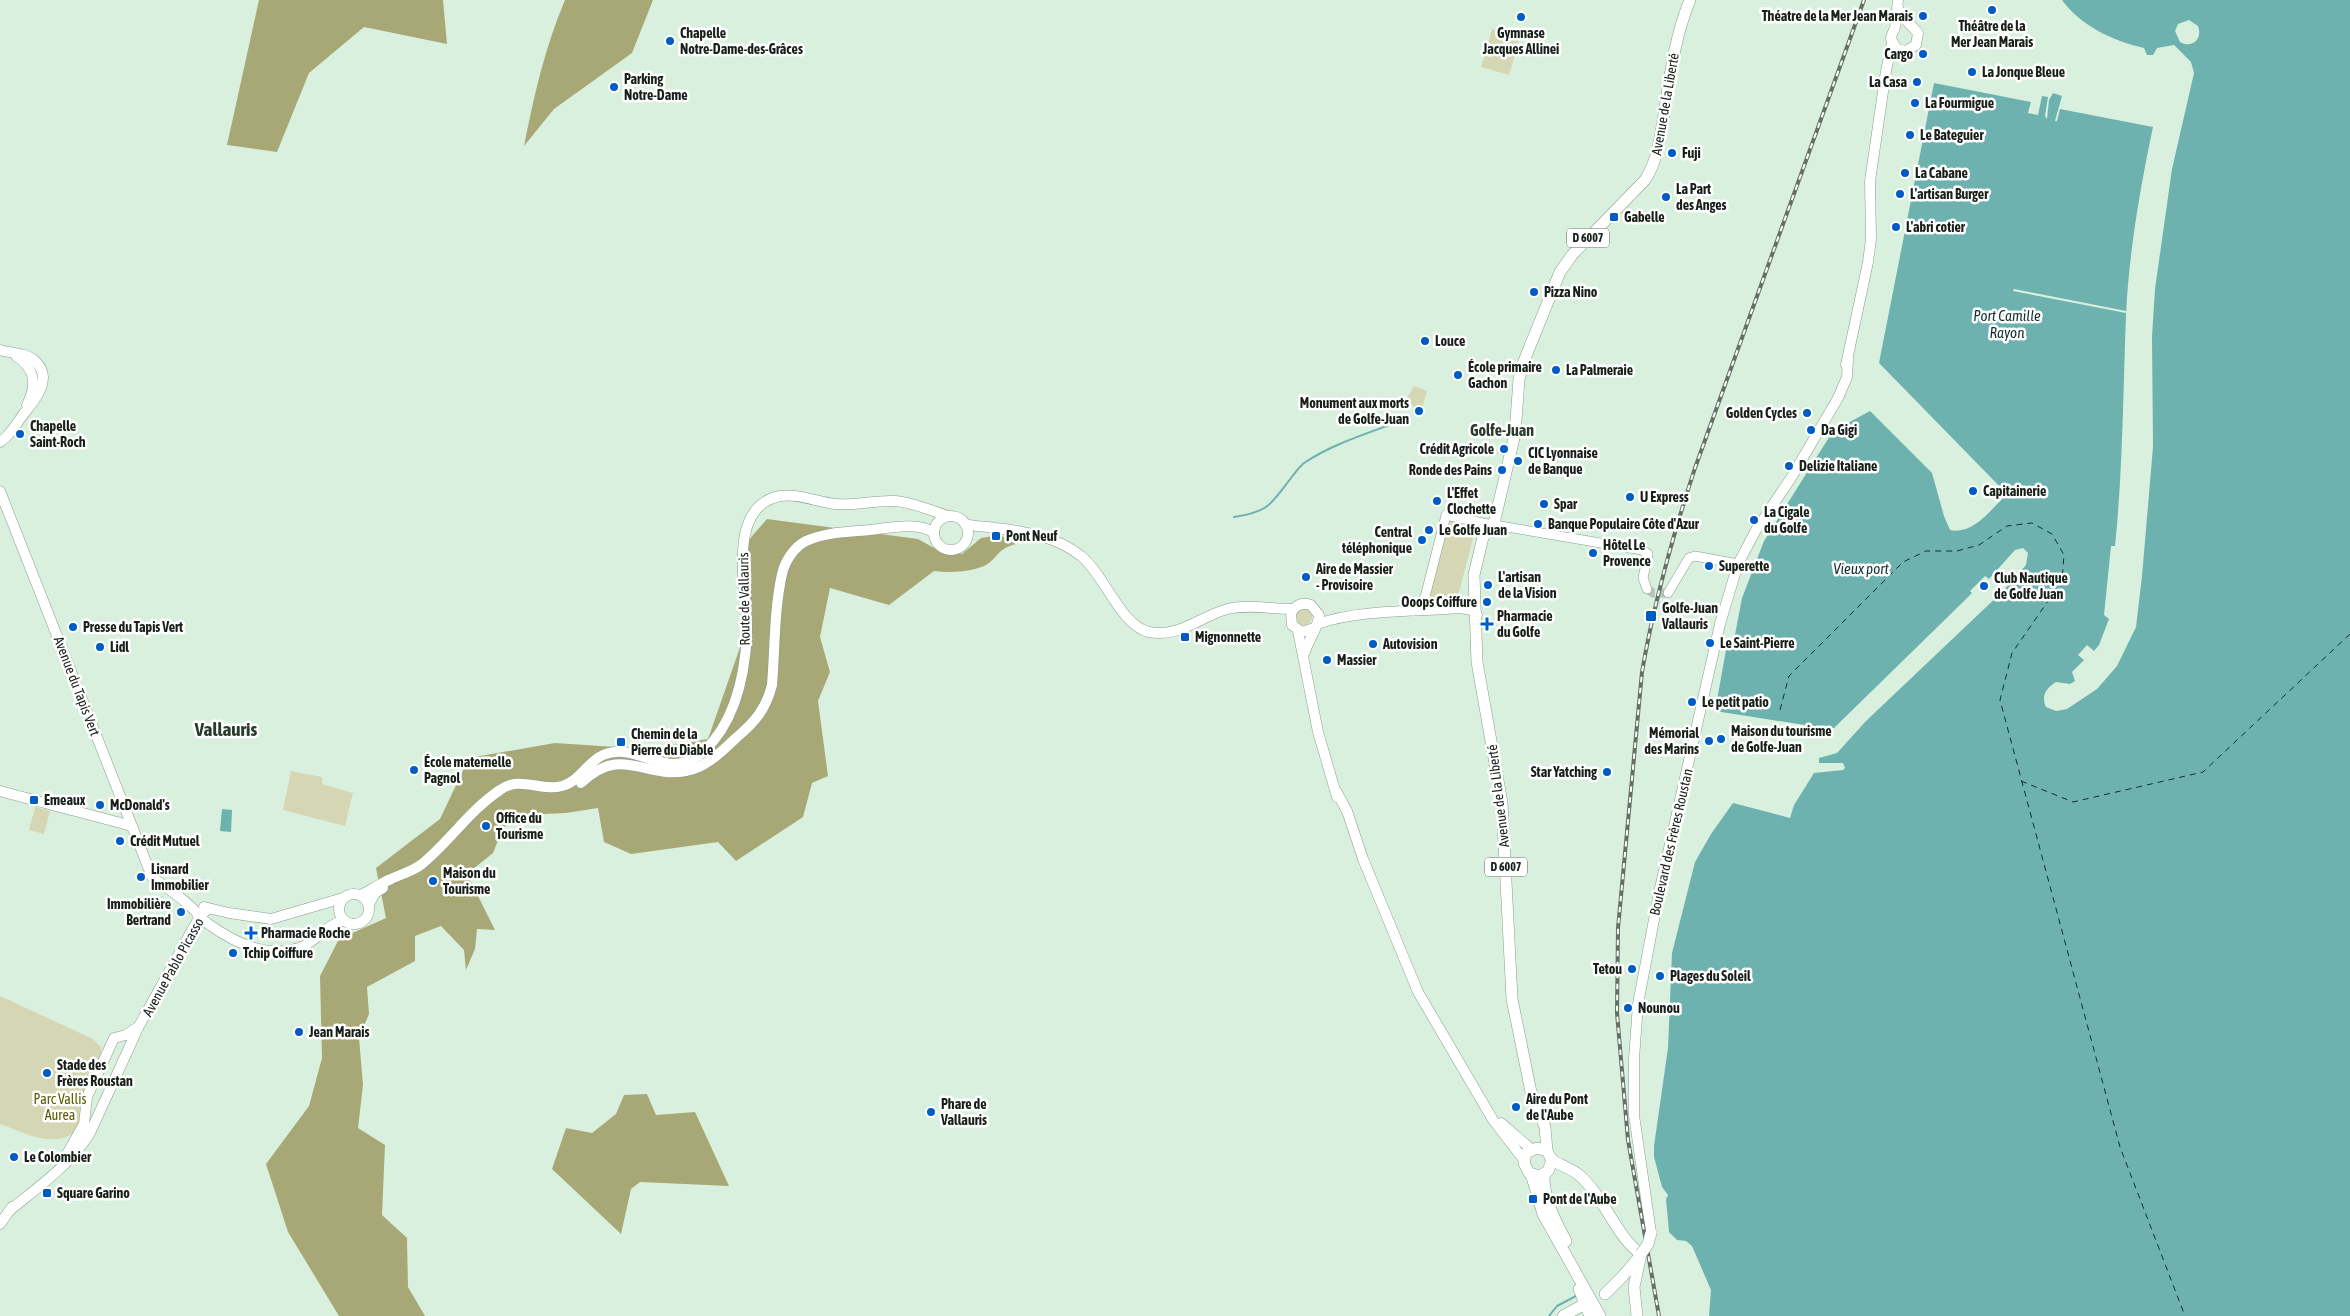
<svg xmlns="http://www.w3.org/2000/svg" width="2350" height="1316" font-family="'Asap Condensed',sans-serif">
  <style>
    .green { fill: #d5d6b4 }
    .forest { fill: #a8a876 }
    .water { fill: #6eb2b0; fill-rule: evenodd }
    .pier { fill: #daf0de }
    .lines { fill: none; stroke-linecap: round; stroke-linejoin: round }
    .stream { stroke: #6eb2b0; stroke-width: 2 }
    .ferry { stroke: #0f3130; stroke-width: 1; stroke-dasharray: 6 5; stroke-linecap: butt }
    .tertiary-tunnel { stroke: #b3c6b7; stroke-width: 9; stroke-dasharray: 9 4.5; stroke-linecap: butt }
    .tertiary-casing { stroke: #899d8d; stroke-width: 10 }
    .secondary-casing { stroke: #899d8d; stroke-width: 11 }
    .primary-casing { stroke: #899d8d; stroke-width: 12 }
    .tertiary { stroke: #fff; stroke-width: 9 }
    .secondary { stroke: #fff; stroke-width: 10 }
    .primary { stroke: #fff; stroke-width: 11 }
    .rail-casing { stroke: #637065; stroke-width: 4 }
    .rail { stroke: #fff; stroke-width: 2; stroke-dasharray: 5.5; stroke-linecap: butt }
    .primary-bridge-casing { stroke: #899d8d; stroke-width: 12; stroke-linecap: butt }
    .primary-bridge { stroke: #fff; stroke-width: 11 }
    .poi-dot { fill: #005cc5; stroke: #fff; stroke-width: 2 }
    .labels { text-anchor: middle; dominant-baseline: central; stroke-width: 5; stroke-linejoin: round; paint-order: stroke }
    .shield { fill: #fff; stroke: #5e635f; stroke-width: 1 }
    .shield-label { font-size: 12px; font-weight: bold; fill: #19201a }
    .poi-label { font-size: 14px; font-weight: bold; fill: #19201a; stroke: #fff; text-anchor: start }
    .street-label { font-size: 14px; fill: #19201a; stroke: #fff }
    .park-label { font-size: 14px; fill: #5b5900; stroke: #fff }
    .water-label { font-size: 15px; font-style: italic; fill: #0f3130; stroke: #fff }
    .quarter-label { font-size: 16px; font-weight: bold; fill: #2a3b2d; stroke: #fff }
    .district-label { font-size: 19px; font-weight: bold; fill: #2a3b2d; stroke: #fff }
  </style>
  <rect width="100%" height="100%" fill="#daf0de"/>
  <g class="green">
    <path d="M 1492,29 L 1520,37 L 1509,75 L 1481,67 Z"/>
    <path d="M 1414,386 L 1427,391 L 1422,409 L 1417,411 L 1407,398 Z"/>
    <path d="M 1449,520 L 1476,526 L 1458,597 L 1449,604 L 1431,605 L 1429,601 Z"/>
    <circle cx="1304" cy="617" r="8"/>
    <path d="M 291,771 L 322,777 L 322,784 L 353,793 L 345,826 L 283,810 Z"/>
    <path d="M 35,807 L 50,811 L 44,834 L 29,830 Z"/>
    <path d="M 0,996 L 93,1039 L 101,1047 L 101,1057 C 96,1073 84,1120 76,1130 C 70,1138 57,1140 48,1139 C 32,1138 15,1129 0,1124 Z"/>
  </g>
  <g class="forest">
    <path d="M 259,0 L 443,0 L 447,44 L 364,27 L 309,73 L 277,152 L 227,145 Z"/>
    <path d="M 565,0 L 653,0 L 632,53 L 554,109 L 524,146 C 534,95 545,47 565,0 Z"/>
    <path d="M 767,519 L 918,539 L 943,553 L 962,554 L 981,538 L 1000,535 L 1016,544 C 996,549 997,560 984,566 C 969,572 950,573 934,571 L 889,605 L 830,588 L 820,637 L 830,672 L 818,701 L 828,776 L 812,783 L 803,817 L 736,861 L 718,842 L 631,854 L 604,842 L 598,808 L 566,813 L 520,815 L 503,828 L 493,853 L 467,874 L 495,930 L 477,929 L 475,949 L 466,970 L 464,950 L 441,926 L 415,936 L 415,961 L 367,987 L 369,1014 L 359,1038 L 363,1085 L 358,1128 L 385,1145 L 382,1215 L 407,1238 L 408,1287 L 425,1316 L 339,1316 L 288,1232 L 266,1164 L 309,1106 L 322,1058 L 320,976 L 339,939 L 386,918 L 376,868 L 440,819 L 469,758 L 555,743 L 646,749 L 708,739 L 744,636 L 746,543 Z"/>
    <path d="M 647,1094 L 656,1115 L 695,1112 L 729,1186 L 640,1182 L 631,1189 L 621,1234 L 552,1169 L 566,1128 L 592,1133 L 616,1114 L 624,1095 Z"/>
  </g>
  <g class="water">
    <path d="M 2062,0 L 2350,0 L 2350,1316 L 1709,1316 L 1711,1290 L 1692,1246 L 1686,1241 L 1677,1240 L 1669,1232 L 1666,1199 L 1668,1195 L 1662,1187 L 1654,1157 L 1654,1146 L 1668,1048 L 1672,953 L 1695,862 L 1711,834 L 1733,803 L 1790,818 L 1794,805 L 1814,773 L 1843,770 L 1845,768 L 1843,763 L 1819,763 L 1819,758 L 1837,753 L 1866,721 L 2002,592 L 2026,565 L 2028,553 L 2023,548 L 2015,550 L 1989,579 L 1985,576 L 1970,591 L 1972,593 L 1962,603 L 1834,728 L 1830,729 L 1715,711 L 1728,639 L 1734,640 L 1742,598 L 1764,541 L 1833,431 L 1870,411 L 1932,473 L 1944,516 L 1950,530 C 1974,535 1991,509 2007,494 L 1879,363 L 1934,83 L 2031,102 L 2028,113 L 2038,115 L 2042,96 L 2048,97 L 2045,116 L 2047,119 L 2049,100 L 2053,93 L 2062,96 L 2055,121 L 2057,121 L 2060,109 L 2153,127 C 2140,189 2129,252 2126,315 C 2123,393 2123,468 2115,546 L 2111,546 L 2104,615 L 2109,619 L 2099,645 L 2094,651 L 2087,645 L 2078,655 L 2084,660 L 2072,672 L 2075,681 L 2070,684 L 2056,682 C 2046,688 2041,696 2046,707 L 2056,711 L 2067,709 L 2097,689 L 2117,666 L 2136,627 L 2142,576 L 2153,447 L 2152,337 L 2155,289 L 2172,169 L 2194,73 L 2191,62 L 2174,45 L 2157,48 L 2153,55 L 2147,55 L 2144,48 C 2113,41 2081,26 2062,0 ZM 2189,20 L 2198,26 C 2203,39 2192,49 2180,42 L 2175,31 L 2178,24 Z"/>
    <path d="M 222,809 L 232,810 L 231,832 L 220,831 Z"/>
  </g>
  <path class="pier" d="M 2014,289 L 2126,311 L 2126,313 L 2013,291 Z"/>
  <g class="lines">
    <g class="stream">
      <path d="M 1234,517 C 1269,512 1271,504 1291,478 C 1295,473 1299,467 1304,463 C 1337,441 1374,432 1410,417"/>
      <path d="M 1549,1316 L 1557,1306 L 1576,1296"/>
    </g>
    <g class="ferry">
      <path d="M 1780,710 L 1789,676 L 1903,562 L 1926,551 L 1957,551 L 1979,545 L 2007,526 L 2032,523 L 2052,534 L 2064,555 L 2062,581 L 2012,653 L 2000,700 L 2120,1147 L 2185,1316"/>
      <path d="M 2021,781 L 2073,802 L 2203,772 L 2350,634"/>
    </g>
    <path class="tertiary-tunnel" d="M 1647,589 L 1653,593 L 1668,593"/>
    <defs>
      <g id="tertiary">
        <path d="M 1668,593 L 1689,558 L 1695,556 L 1738,564"/>
        <path d="M 1413,611 L 1425,597 L 1446,515 L 1483,523 L 1642,550 L 1648,554 L 1643,578 L 1647,589"/>
      </g>
      <g id="secondary">
        <path d="M 1897,7 L 1904,18 L 1918,33 L 1916,45 L 1906,51 L 1897,49 L 1891,39 C 1891,34 1894,32 1895,27 C 1897,19 1897,9 1898,0"/>
        <path d="M 0,350 C 10,353 26,353 34,360 C 55,378 34,401 23,415 C 15,425 11,435 0,442"/>
        <path d="M 16,356 C 36,369 37,385 27,405"/>
        <path d="M 1846,365 L 1868,262 L 1871,239 L 1870,181 L 1886,71 L 1892,43"/>
        <path d="M 0,491 L 152,877 C 165,887 179,895 191,907 C 197,912 201,919 207,923 C 233,942 267,959 299,948 C 316,942 326,925 344,920"/>
        <circle cx="951" cy="533" r="17"/>
        <path d="M 965,524 C 975,527 985,526 995,528 C 1024,531 1058,537 1081,556 C 1104,574 1121,626 1149,632 C 1180,638 1200,616 1228,609 C 1248,604 1272,609 1293,609"/>
        <path d="M 1317,624 C 1362,609 1413,612 1460,608 L 1472,610 L 1477,615"/>
        <path d="M 1298,631 L 1318,732 L 1337,797"/>
        <path d="M 1305,652 C 1308,640 1319,627 1319,615 L 1311,605 C 1302,602 1295,605 1291,613 L 1292,625 L 1302,632 L 1314,628"/>
        <path d="M 581,783 C 622,744 644,779 686,771 C 706,768 722,751 736,738 C 755,722 766,709 772,685 C 775,649 774,610 782,574 C 785,561 794,547 806,541 C 825,532 850,532 870,530 C 888,528 919,521 934,533"/>
        <path d="M 0,791 L 132,826"/>
        <path d="M 1336,791 L 1347,811 L 1363,859 L 1418,992 L 1493,1120 L 1524,1160"/>
        <circle cx="354" cy="909" r="15"/>
        <path d="M 361,895 C 371,890 381,883 391,879 C 402,874 413,871 422,864 C 450,841 470,810 500,790 C 520,775 541,792 562,786 C 579,782 587,762 603,755 C 639,740 668,785 704,751 C 736,721 745,675 747,633 C 748,593 724,507 780,496 C 797,493 817,502 835,504 C 855,506 874,500 895,501 C 912,502 932,511 948,516"/>
        <path d="M 369,904 L 375,893 L 383,888"/>
        <path d="M 204,907 L 229,913 L 271,919 L 343,898"/>
        <path d="M 1501,1123 L 1531,1149"/>
        <path d="M 66,1156 L 84,1124 L 87,1097 L 114,1038 L 126,1035 L 138,1027"/>
        <path d="M 9,1211 C 38,1187 70,1165 90,1133 L 139,1026 L 200,916 L 208,909"/>
        <path d="M 0,1224 L 12,1207"/>
        <path d="M 1651,1233 L 1634,1115 L 1634,1059 L 1638,1004 L 1660,888 L 1720,624 L 1738,564 L 1756,530 L 1791,478 L 1838,398 L 1847,377 L 1848,359"/>
      </g>
      <g id="primary">
        <path d="M 1494,525 L 1483,537 L 1474,575 L 1477,662 L 1502,803 L 1512,999 L 1531,1092 L 1545,1127 L 1547,1151 L 1552,1160 L 1548,1171 L 1540,1176 L 1529,1173 L 1524,1163 L 1526,1153 L 1537,1148 L 1547,1151"/>
        <path d="M 1492,532 L 1515,434 L 1519,379 L 1524,361 L 1560,272 L 1572,255 L 1645,180 C 1658,160 1660,138 1664,114 C 1670,75 1675,36 1690,0"/>
        <path d="M 1552,1160 C 1560,1165 1572,1169 1579,1175 C 1604,1196 1616,1237 1641,1254"/>
        <path d="M 1531,1174 L 1543,1214 L 1600,1316"/>
        <path d="M 1544,1174 C 1543,1197 1555,1221 1566,1241"/>
        <path d="M 1579,1289 L 1590,1316"/>
        <path d="M 1605,1294 L 1623,1276 L 1639,1257"/>
        <path d="M 1563,1316 L 1581,1306"/>
        <path d="M 1637,1316 L 1634,1287 L 1641,1254"/>
      </g>
    </defs>
    <use href="#tertiary" class="tertiary-casing"/>
    <use href="#secondary" class="secondary-casing"/>
    <use href="#primary" class="primary-casing"/>
    <use href="#tertiary" class="tertiary"/>
    <use href="#secondary" class="secondary"/>
    <use href="#primary" class="primary"/>
    <defs>
      <path id="rail" d="M 1659,1316 L 1628,1140 L 1617,1013 L 1618,928 L 1642,672 C 1654,602 1673,535 1695,468 L 1864,0"/>
    </defs>
    <use href="#rail" class="rail-casing"/>
    <use href="#rail" class="rail"/>
    <defs>
      <path id="primary-bridge" d="M 1641,1254 L 1648,1244 L 1651,1233"/>
    </defs>
    <use href="#primary-bridge" class="primary-bridge-casing"/>
    <use href="#primary-bridge" class="primary-bridge"/>
  </g>
  <g class="poi-dot">
    <circle cx="1992" cy="10" r="5"/>
    <circle cx="1923" cy="16" r="5"/>
    <circle cx="1521" cy="17" r="5"/>
    <circle cx="670" cy="41" r="5"/>
    <circle cx="1923" cy="54" r="5"/>
    <circle cx="1972" cy="72" r="5"/>
    <circle cx="1917" cy="82" r="5"/>
    <circle cx="614" cy="87" r="5"/>
    <circle cx="1915" cy="103" r="5"/>
    <circle cx="1910" cy="135" r="5"/>
    <circle cx="1672" cy="153" r="5"/>
    <circle cx="1905" cy="173" r="5"/>
    <circle cx="1900" cy="194" r="5"/>
    <circle cx="1666" cy="197" r="5"/>
    <rect x="1609" y="212" width="10" height="10" rx="2.5"/>
    <circle cx="1896" cy="227" r="5"/>
    <circle cx="1534" cy="292" r="5"/>
    <circle cx="1425" cy="341" r="5"/>
    <circle cx="1556" cy="370" r="5"/>
    <circle cx="1458" cy="375" r="5"/>
    <circle cx="1419" cy="411" r="5"/>
    <circle cx="1807" cy="413" r="5"/>
    <circle cx="1811" cy="430" r="5"/>
    <circle cx="20" cy="434" r="5"/>
    <circle cx="1504" cy="449" r="5"/>
    <circle cx="1518" cy="461" r="5"/>
    <circle cx="1789" cy="466" r="5"/>
    <circle cx="1502" cy="470" r="5"/>
    <circle cx="1973" cy="491" r="5"/>
    <circle cx="1630" cy="497" r="5"/>
    <circle cx="1437" cy="501" r="5"/>
    <circle cx="1544" cy="504" r="5"/>
    <circle cx="1754" cy="520" r="5"/>
    <circle cx="1538" cy="524" r="5"/>
    <circle cx="1429" cy="530" r="5"/>
    <rect x="991" y="531" width="10" height="10" rx="2.5"/>
    <circle cx="1422" cy="540" r="5"/>
    <circle cx="1593" cy="553" r="5"/>
    <circle cx="1709" cy="566" r="5"/>
    <circle cx="1306" cy="577" r="5"/>
    <circle cx="1488" cy="585" r="5"/>
    <circle cx="1984" cy="586" r="5"/>
    <circle cx="1487" cy="602" r="5"/>
    <rect x="1645" y="610" width="12" height="12" rx="2.5"/>
    <path d="M1484.5 616.5h5v5h5v5h-5v5h-5v-5h-5v-5h5z"/>
    <circle cx="73" cy="627" r="5"/>
    <rect x="1180" y="632" width="10" height="10" rx="2.5"/>
    <circle cx="1710" cy="643" r="5"/>
    <circle cx="1373" cy="644" r="5"/>
    <circle cx="100" cy="647" r="5"/>
    <circle cx="1327" cy="660" r="5"/>
    <circle cx="1692" cy="702" r="5"/>
    <circle cx="1721" cy="739" r="5"/>
    <circle cx="1709" cy="741" r="5"/>
    <rect x="616" y="737" width="10" height="10" rx="2.5"/>
    <circle cx="414" cy="770" r="5"/>
    <circle cx="1607" cy="772" r="5"/>
    <rect x="29" y="795" width="10" height="10" rx="2.5"/>
    <circle cx="100" cy="805" r="5"/>
    <circle cx="486" cy="826" r="5"/>
    <circle cx="120" cy="841" r="5"/>
    <circle cx="141" cy="877" r="5"/>
    <circle cx="433" cy="881" r="5"/>
    <circle cx="181" cy="912" r="5"/>
    <path d="M248.5 925.5h5v5h5v5h-5v5h-5v-5h-5v-5h5z"/>
    <circle cx="233" cy="953" r="5"/>
    <circle cx="1632" cy="969" r="5"/>
    <circle cx="1660" cy="976" r="5"/>
    <circle cx="1628" cy="1008" r="5"/>
    <circle cx="299" cy="1032" r="5"/>
    <circle cx="47" cy="1073" r="5"/>
    <circle cx="1516" cy="1107" r="5"/>
    <circle cx="931" cy="1112" r="5"/>
    <circle cx="14" cy="1157" r="5"/>
    <rect x="42" y="1188" width="10" height="10" rx="2.5"/>
    <rect x="1528" y="1194" width="10" height="10" rx="2.5"/>
  </g>
  <g class="labels">
    <g class="shield">
      <rect x="1567" y="228.5" width="42" height="19" rx="4"/>
      <rect x="1485" y="857.5" width="42" height="19" rx="4"/>
    </g>
    <g class="shield-label">
      <text x="1588" y="238">D 6007</text>
      <text x="1506" y="867">D 6007</text>
    </g>
    <g class="poi-label">
      <text x="1913" y="16" text-anchor="end">Théatre de la Mer Jean Marais</text>
      <text x="1992" y="26" text-anchor="middle">Théâtre de la<tspan x="1992" dy="16">Mer Jean Marais</tspan></text>
      <text x="680" y="33">Chapelle<tspan x="680" dy="16">Notre-Dame-des-Grâces</tspan></text>
      <text x="1521" y="33" text-anchor="middle">Gymnase<tspan x="1521" dy="16">Jacques Allinei</tspan></text>
      <text x="1913" y="54" text-anchor="end">Cargo</text>
      <text x="1982" y="72">La Jonque Bleue</text>
      <text x="624" y="79">Parking<tspan x="624" dy="16">Notre-Dame</tspan></text>
      <text x="1907" y="82" text-anchor="end">La Casa</text>
      <text x="1925" y="103">La Fourmigue</text>
      <text x="1920" y="135">Le Bateguier</text>
      <text x="1682" y="153">Fuji</text>
      <text x="1915" y="173">La Cabane</text>
      <text x="1676" y="189">La Part<tspan x="1676" dy="16">des Anges</tspan></text>
      <text x="1910" y="194">L'artisan Burger</text>
      <text x="1624" y="217">Gabelle</text>
      <text x="1906" y="227">L'abri cotier</text>
      <text x="1544" y="292">Pizza Nino</text>
      <text x="1435" y="341">Louce</text>
      <text x="1468" y="367">École primaire<tspan x="1468" dy="16">Gachon</tspan></text>
      <text x="1566" y="370">La Palmeraie</text>
      <text x="1409" y="403" text-anchor="end">Monument aux morts<tspan x="1409" dy="16">de Golfe-Juan</tspan></text>
      <text x="1797" y="413" text-anchor="end">Golden Cycles</text>
      <text x="30" y="426">Chapelle<tspan x="30" dy="16">Saint-Roch</tspan></text>
      <text x="1821" y="430">Da Gigi</text>
      <text x="1494" y="449" text-anchor="end">Crédit Agricole</text>
      <text x="1528" y="453">CIC Lyonnaise<tspan x="1528" dy="16">de Banque</tspan></text>
      <text x="1799" y="466">Delizie Italiane</text>
      <text x="1492" y="470" text-anchor="end">Ronde des Pains</text>
      <text x="1983" y="491">Capitainerie</text>
      <text x="1447" y="493">L'Effet<tspan x="1447" dy="16">Clochette</tspan></text>
      <text x="1640" y="497">U Express</text>
      <text x="1554" y="504">Spar</text>
      <text x="1764" y="512">La Cigale<tspan x="1764" dy="16">du Golfe</tspan></text>
      <text x="1548" y="524">Banque Populaire Côte d'Azur</text>
      <text x="1439" y="530">Le Golfe Juan</text>
      <text x="1412" y="532" text-anchor="end">Central<tspan x="1412" dy="16">téléphonique</tspan></text>
      <text x="1006" y="536">Pont Neuf</text>
      <text x="1603" y="545">Hôtel Le<tspan x="1603" dy="16">Provence</tspan></text>
      <text x="1719" y="566">Superette</text>
      <text x="1316" y="569">Aire de Massier<tspan x="1316" dy="16">- Provisoire</tspan></text>
      <text x="1498" y="577">L'artisan<tspan x="1498" dy="16">de la Vision</tspan></text>
      <text x="1994" y="578">Club Nautique<tspan x="1994" dy="16">de Golfe Juan</tspan></text>
      <text x="1477" y="602" text-anchor="end">Ooops Coiffure</text>
      <text x="1662" y="608">Golfe-Juan<tspan x="1662" dy="16">Vallauris</tspan></text>
      <text x="1497" y="616">Pharmacie<tspan x="1497" dy="16">du Golfe</tspan></text>
      <text x="83" y="627">Presse du Tapis Vert</text>
      <text x="1195" y="637">Mignonnette</text>
      <text x="1720" y="643">Le Saint-Pierre</text>
      <text x="1383" y="644">Autovision</text>
      <text x="110" y="647">Lidl</text>
      <text x="1337" y="660">Massier</text>
      <text x="1702" y="702">Le petit patio</text>
      <text x="1731" y="731">Maison du tourisme<tspan x="1731" dy="16">de Golfe-Juan</tspan></text>
      <text x="1699" y="733" text-anchor="end">Mémorial<tspan x="1699" dy="16">des Marins</tspan></text>
      <text x="631" y="734">Chemin de la<tspan x="631" dy="16">Pierre du Diable</tspan></text>
      <text x="424" y="762">École maternelle<tspan x="424" dy="16">Pagnol</tspan></text>
      <text x="1597" y="772" text-anchor="end">Star Yatching</text>
      <text x="44" y="800">Emeaux</text>
      <text x="110" y="805">McDonald's</text>
      <text x="496" y="818">Office du<tspan x="496" dy="16">Tourisme</tspan></text>
      <text x="130" y="841">Crédit Mutuel</text>
      <text x="151" y="869">Lisnard<tspan x="151" dy="16">Immobilier</tspan></text>
      <text x="443" y="873">Maison du<tspan x="443" dy="16">Tourisme</tspan></text>
      <text x="171" y="904" text-anchor="end">Immobilière<tspan x="171" dy="16">Bertrand</tspan></text>
      <text x="261" y="933">Pharmacie Roche</text>
      <text x="243" y="953">Tchip Coiffure</text>
      <text x="1622" y="969" text-anchor="end">Tetou</text>
      <text x="1670" y="976">Plages du Soleil</text>
      <text x="1638" y="1008">Nounou</text>
      <text x="309" y="1032">Jean Marais</text>
      <text x="57" y="1065">Stade des<tspan x="57" dy="16">Frères Roustan</tspan></text>
      <text x="1526" y="1099">Aire du Pont<tspan x="1526" dy="16">de l'Aube</tspan></text>
      <text x="941" y="1104">Phare de<tspan x="941" dy="16">Vallauris</tspan></text>
      <text x="24" y="1157">Le Colombier</text>
      <text x="57" y="1193">Square Garino</text>
      <text x="1543" y="1199">Pont de l'Aube</text>
    </g>
    <g class="street-label">
      <text transform="translate(1665 104) rotate(-80)">Avenue de la Liberté</text>
      <text transform="translate(744 599) rotate(-91)">Route de Vallauris</text>
      <text transform="translate(77 686) rotate(69)">Avenue du Tapis Vert</text>
      <text transform="translate(1498 796) rotate(-97)">Avenue de la Liberté</text>
      <text transform="translate(1671 842) rotate(-77)">Boulevard des Frères Roustan</text>
      <text transform="translate(173 967) rotate(-61)">Avenue Pablo Picasso</text>
    </g>
    <g class="park-label">
      <text x="60" y="1099">Parc Vallis<tspan x="60" dy="16">Aurea</tspan></text>
    </g>
    <g class="water-label">
      <text x="2007" y="315">Port Camille<tspan x="2007" dy="17">Rayon</tspan></text>
      <text x="1861" y="568">Vieux port</text>
    </g>
    <g class="quarter-label">
      <text x="1502" y="430">Golfe-Juan</text>
    </g>
    <g class="district-label">
      <text x="226" y="729">Vallauris</text>
    </g>
  </g>
</svg>
